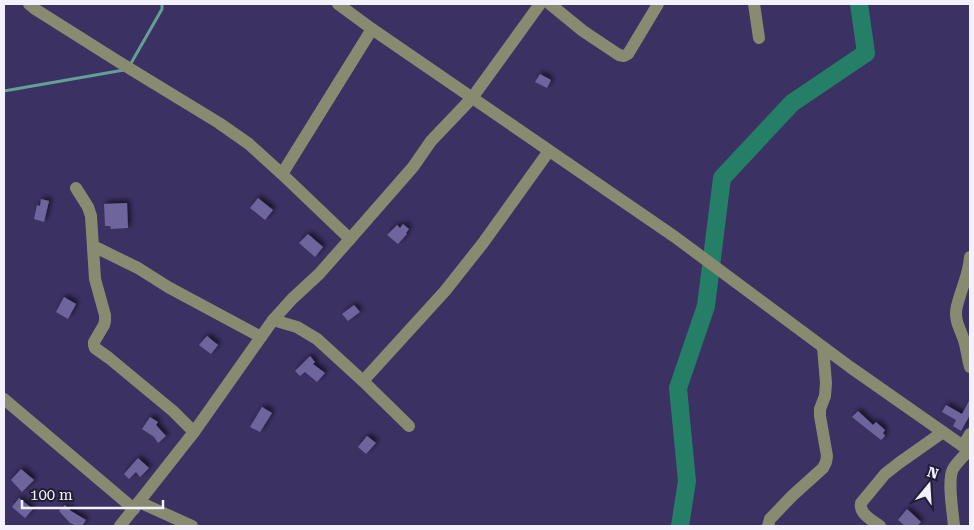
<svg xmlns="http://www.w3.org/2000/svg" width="974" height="530" font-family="'Roboto Serif',serif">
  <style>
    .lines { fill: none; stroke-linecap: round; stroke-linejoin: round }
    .stream { stroke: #63a094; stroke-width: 3 }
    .river { stroke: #257e66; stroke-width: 18 }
    .building { fill: #6e659c; filter: url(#shadow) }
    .minor { stroke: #898b70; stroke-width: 12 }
  </style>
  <defs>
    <filter id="shadow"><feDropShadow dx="3" dy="-3" stdDeviation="2.5" flood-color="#0009"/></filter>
  </defs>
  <rect width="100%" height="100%" fill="#3b3163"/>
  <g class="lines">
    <g class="stream">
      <path d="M 130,65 L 162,9 L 162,4"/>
      <path d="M 4,91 L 124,70"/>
    </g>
    <path class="river" d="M 680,526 L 687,481 L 678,388 L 706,306 L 722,178 L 792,103 L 866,53 L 859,4"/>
  </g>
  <g class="building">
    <path d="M 540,74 L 551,80 L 547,88 L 535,82 Z"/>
    <path d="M 258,198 L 273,210 L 265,220 L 250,208 Z"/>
    <path d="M 41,199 L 49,201 L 44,222 L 34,219 L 37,205 L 40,206 Z"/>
    <path d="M 127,203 L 128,228 L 111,229 L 110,226 L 105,226 L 104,204 Z"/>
    <path d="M 403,224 L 409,229 L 406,233 L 407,234 L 398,244 L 387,235 L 397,225 L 400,228 Z"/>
    <path d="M 308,234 L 323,247 L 315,257 L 299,243 Z"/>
    <path d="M 64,297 L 76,304 L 68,319 L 56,312 Z"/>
    <path d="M 354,305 L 360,312 L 348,321 L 342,314 Z"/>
    <path d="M 207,336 L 218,345 L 211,354 L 199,345 Z"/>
    <path d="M 310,356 L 315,362 L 313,364 L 325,373 L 317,382 L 305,372 L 300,376 L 295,371 Z"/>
    <path d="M 970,399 L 970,415 L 961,431 L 953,426 L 956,420 L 942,412 L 946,405 L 962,414 Z"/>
    <path d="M 262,407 L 272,413 L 260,432 L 250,427 Z"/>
    <path d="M 858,411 L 873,425 L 876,422 L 885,430 L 883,433 L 885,436 L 881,440 L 852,417 Z"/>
    <path d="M 150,417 L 158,422 L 156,425 L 166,436 L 158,443 L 154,437 L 142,429 Z"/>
    <path d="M 367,436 L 376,443 L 366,454 L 358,447 Z"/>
    <path d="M 138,458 L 149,468 L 140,477 L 136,472 L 129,479 L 124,474 Z"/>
    <path d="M 21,469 L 34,480 L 22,492 L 11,480 Z"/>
    <path d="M 19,498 L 33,509 L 25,518 L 12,507 Z"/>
    <path d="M 65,505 L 71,511 L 86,520 L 82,526 L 77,526 L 70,523 L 59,511 Z"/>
    <path d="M 907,509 L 921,522 L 917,526 L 905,526 L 898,520 Z"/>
  </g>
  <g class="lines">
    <g class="minor">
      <path d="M 29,4 L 35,9 L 119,62 L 219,123 L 249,144 L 282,174 L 350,239"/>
      <path d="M 338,4 L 372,29 L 675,237 L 850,367 L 970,451"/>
      <path d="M 550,4 L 583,31 L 619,55 L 624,56 L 628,54 L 658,4"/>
      <path d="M 754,4 L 759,38"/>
      <path d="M 282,174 L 372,29"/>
      <path d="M 76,188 L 88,207 L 91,216 L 95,279 L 105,315 L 105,321 L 104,325 L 94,342 L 94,345 L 95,348 L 109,358 L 173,411 L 194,432"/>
      <path d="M 93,246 L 138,268 L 168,287 L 261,337"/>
      <path d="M 970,257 C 969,274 961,289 957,306 C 953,321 962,331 965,344 C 967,352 968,360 970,367"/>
      <path d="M 273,320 L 297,327 L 317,339 L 363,381 L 409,426"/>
      <path d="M 363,381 L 445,291 L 483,243 L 549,151"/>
      <path d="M 4,399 L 134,509"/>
      <path d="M 963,446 L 970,434"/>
      <path d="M 139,502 L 192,526"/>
      <path d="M 120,526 L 194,432 L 273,320 L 292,299 L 319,274 L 350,239 L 413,167 L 431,141 L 472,98 L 540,4"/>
      <path d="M 768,526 L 770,519 L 792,496 L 823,468 L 826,462 L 827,456 L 820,416 L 820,409 L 825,396 L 826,383 L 823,347"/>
      <path d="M 880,526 C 872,520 859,514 861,503 L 885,474 L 899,463 L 943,432"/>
      <path d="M 954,526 C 953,513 947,480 953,469 C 957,462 964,456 969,450"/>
    </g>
  </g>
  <rect width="974" height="530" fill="none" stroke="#f3f1fe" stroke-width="10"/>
  <g transform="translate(929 485) rotate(18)" stroke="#211d34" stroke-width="4" paint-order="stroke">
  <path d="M0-4L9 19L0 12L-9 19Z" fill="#f3f1fe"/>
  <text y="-8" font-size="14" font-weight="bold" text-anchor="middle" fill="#f3f1fe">N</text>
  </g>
  <path d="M22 500v8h141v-8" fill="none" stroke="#f3f1fe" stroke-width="2.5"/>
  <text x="30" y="500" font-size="15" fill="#f3f1fe" stroke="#211d34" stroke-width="4" paint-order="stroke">100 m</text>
</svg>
